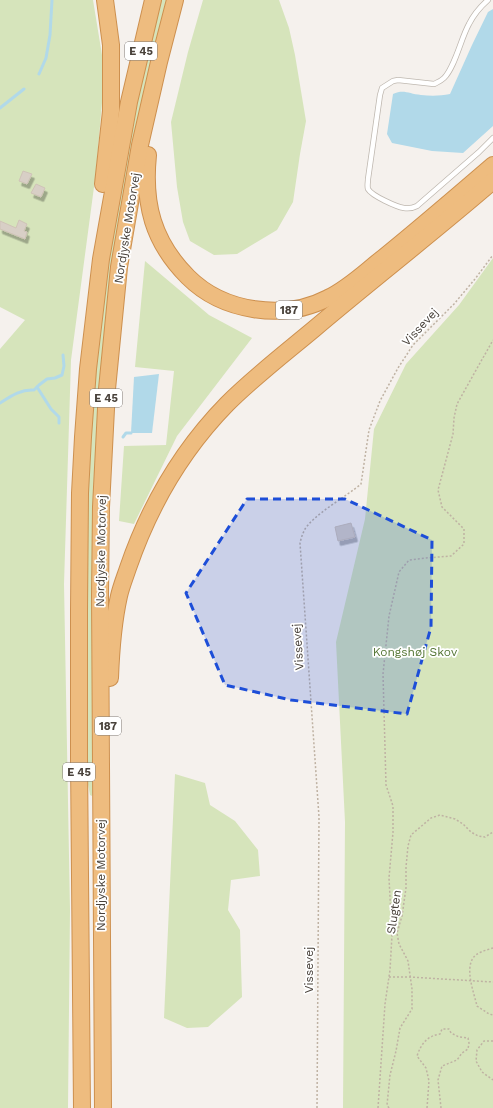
<svg xmlns="http://www.w3.org/2000/svg" width="493" height="1108" font-family="'Work Sans',sans-serif">
  <style>
    .green { fill: #d6e4bb }
    .water { fill: #b1d9e9 }
    .lines { fill: none; stroke-linecap: round; stroke-linejoin: round }
    .stream { stroke: #b1d9e9; stroke-width: 3 }
    .building { fill: #d8cfc6; stroke: #cfc3b7; filter: url(#shadow) }
    .service-casing { stroke: #bfb8b0; stroke-width: 6 }
    .motorway-casing { stroke: #cd904f; stroke-width: 18 }
    .path { stroke: #bfb2a3; stroke-width: 1.5; stroke-dasharray: 2 2; stroke-linecap: butt }
    .service { stroke: #fff; stroke-width: 4.5 }
    .motorway { stroke: #eebc7f; stroke-width: 16 }
    .marked { fill: #1d4ed8; fill-opacity: 0.2; stroke: #1d4ed8; stroke-width: 3; stroke-dasharray: 8 5; stroke-linejoin: round }
    .labels { text-anchor: middle; dominant-baseline: central; stroke-width: 3.5; stroke-linejoin: round; paint-order: stroke }
    .shield { fill: #fff; stroke: #807b76; stroke-width: 1 }
    .shield-label { font-size: 11px; font-weight: bold; fill: #49423b }
    .street-label { font-size: 12px; fill: #49423b; stroke: #fff }
    .park-label { font-size: 12px; fill: #547534; stroke: #fff }
  </style>
  <defs>
    <filter id="shadow"><feDropShadow dx="2.5" dy="4.5" stdDeviation="0" flood-color="#0004"/></filter>
  </defs>
  <rect width="100%" height="100%" fill="#f5f1ed"/>
  <g class="green">
    <path d="M 0,0 L 93,0 L 102,55 L 102,103 L 96,172 L 71,360 L 64,584 L 70,910 L 68,1108 L 0,1108 L 0,349 L 25,320 L 0,307 Z"/>
    <path d="M 161,0 L 169,0 L 113,279 L 94,789 L 92,796 L 90,795 L 87,779 L 87,544 L 90,449 L 96,364 L 105,278 L 137,97 Z"/>
    <path d="M 203,0 L 279,0 L 289,28 L 295,55 L 306,121 L 300,154 L 293,202 L 277,230 L 237,254 L 214,255 L 190,241 L 183,222 L 177,187 L 171,122 L 188,52 Z"/>
    <path d="M 493,258 L 493,1108 L 343,1108 L 345,822 L 336,642 L 365,519 L 374,429 L 406,364 L 459,305 Z"/>
    <path d="M 145,261 L 209,315 L 252,338 L 177,436 L 134,524 L 119,521 L 124,446 L 166,445 L 174,371 L 135,367 Z"/>
    <path d="M 175,774 L 205,783 L 210,805 L 235,821 L 258,850 L 260,876 L 231,880 L 228,910 L 240,930 L 242,997 L 208,1027 L 187,1028 L 164,1018 Z"/>
  </g>
  <g class="water">
    <path d="M 493,9 L 493,126 L 463,153 L 432,151 L 392,143 L 387,134 L 393,94 C 404,89 409,94 421,95 C 431,96 440,96 450,94 L 472,45 L 488,12 Z"/>
    <path d="M 159,374 L 152,433 L 131,433 L 134,377 Z"/>
  </g>
  <g class="lines">
    <g class="stream">
      <path d="M 39,74 L 46,58 L 50,35 L 52,0"/>
      <path d="M 0,108 L 24,89"/>
      <path d="M 37,387 L 51,409 L 59,417 L 59,423"/>
      <path d="M 0,403 C 11,396 21,389 34,390 L 39,385 L 47,379 L 55,378 L 62,375 L 64,366 L 63,355"/>
      <path d="M 123,437 L 126,433 L 131,433"/>
    </g>
  </g>
  <g class="building">
    <path d="M 23,171 L 32,174 L 27,184 L 19,181 Z"/>
    <path d="M 36,184 L 45,188 L 41,197 L 31,193 Z"/>
    <path d="M 19,220 L 27,224 L 24,231 L 27,232 L 25,239 L 0,229 L 0,221 L 16,228 Z"/>
    <path d="M 351,523 L 355,537 L 338,541 L 335,527 Z"/>
  </g>
  <g class="lines">
    <defs>
      <path id="service" d="M 488,0 C 480,7 474,14 469,24 C 461,38 455,67 444,78 C 441,81 438,82 434,84 L 398,80 L 393,81 L 382,88 L 380,95 L 368,179 C 368,182 367,186 368,189 C 372,196 397,207 404,208 C 409,209 413,208 417,206 L 479,152 L 493,138"/>
      <g id="motorway">
        <path d="M 148,155 C 143,204 153,242 188,277 C 223,312 284,321 328,298 C 349,288 366,271 384,257 C 421,227 457,196 493,165"/>
        <path d="M 103,184 L 111,111 L 111,45 L 105,0"/>
        <path d="M 110,678 C 111,651 113,623 119,596 C 121,587 125,577 128,568 C 149,507 182,450 227,404 C 254,377 284,354 314,329 C 373,279 434,232 493,181"/>
        <path d="M 82,1108 L 79,759 L 79,611 L 80,493 L 83,437 L 88,369 L 101,259 L 129,102 L 153,0"/>
        <path d="M 103,1108 L 100,595 L 101,507 L 107,389 L 119,267 L 140,145 L 159,62 L 175,0"/>
      </g>
    </defs>
    <use href="#service" class="service-casing"/>
    <use href="#motorway" class="motorway-casing"/>
    <g class="path">
      <path d="M 493,948 C 487,950 477,952 473,958 C 465,970 474,993 477,1006 L 489,1014 L 493,1015"/>
      <path d="M 389,977 L 409,977 L 493,982"/>
      <path d="M 493,1041 L 484,1041 L 477,1050 L 476,1061 L 482,1072 L 493,1080"/>
      <path d="M 317,1108 L 319,817 L 300,543 C 301,539 302,535 304,531 C 311,516 347,496 361,484 L 369,430 L 380,401 L 398,368 L 413,345 L 454,304 L 475,279 L 493,255"/>
      <path d="M 378,1108 L 385,1004 L 390,970 L 392,935 L 389,878 L 393,832 L 393,806 L 386,785 L 383,674 L 389,616 L 399,572 L 409,560 L 426,558 L 451,556 L 464,544 L 464,529 L 442,507 L 438,490 L 453,434 L 454,418 L 457,404 L 493,340"/>
      <path d="M 389,1108 L 387,1105 L 390,1075 L 396,1051 L 400,1028 L 412,1009 L 412,989 L 408,961 L 399,944 L 397,933 L 402,916 L 406,888 L 406,867 L 408,846 L 411,835 L 431,818 L 440,815 L 455,819 L 463,824 L 471,832 L 478,836 L 485,837 L 493,832"/>
      <path d="M 427,1108 L 429,1081 L 426,1068 L 417,1056 C 421,1044 427,1036 440,1034 L 442,1029 L 449,1029 L 451,1033 L 459,1037 L 468,1038 L 469,1043 L 468,1049 L 462,1053 L 457,1060 L 442,1066 L 438,1080 L 441,1108"/>
    </g>
    <use href="#service" class="service"/>
    <use href="#motorway" class="motorway"/>
  </g>
  <path class="marked" d="M 247,499 L 345,499 L 432,540 L 431,627 L 407,714 L 291,700 L 225,685 L 186,593 Z"/>
  <g class="labels">
    <g class="shield">
      <rect x="125" y="42" width="32" height="18" rx="3"/>
      <rect x="276" y="301" width="26" height="18" rx="3"/>
      <rect x="90" y="389" width="32" height="18" rx="3"/>
      <rect x="95" y="717" width="26" height="18" rx="3"/>
      <rect x="63" y="763" width="32" height="18" rx="3"/>
    </g>
    <g class="shield-label">
      <text x="141" y="51">E 45</text>
      <text x="289" y="310">187</text>
      <text x="106" y="398">E 45</text>
      <text x="108" y="726">187</text>
      <text x="79" y="772">E 45</text>
    </g>
    <g class="street-label">
      <text transform="translate(127 228) rotate(-81)">Nordjyske Motorvej</text>
      <text transform="translate(420 327) rotate(-47)">Vissevej</text>
      <text transform="translate(101 551) rotate(-89)">Nordjyske Motorvej</text>
      <text transform="translate(298 647) rotate(-94)">Vissevej</text>
      <text transform="translate(101 875) rotate(-90)">Nordjyske Motorvej</text>
      <text transform="translate(394 912) rotate(-82)">Slugten</text>
      <text transform="translate(309 970) rotate(-90)">Vissevej</text>
    </g>
    <g class="park-label">
      <text x="415" y="652">Kongshøj Skov</text>
    </g>
  </g>
</svg>
